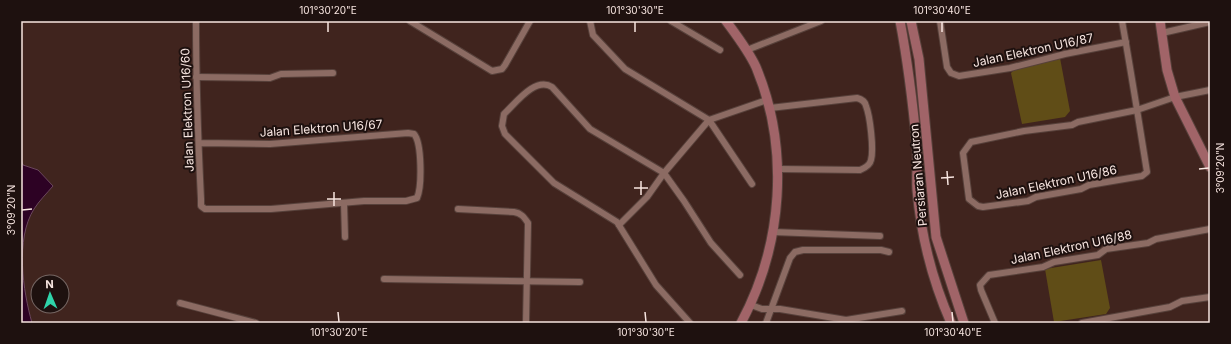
<svg xmlns="http://www.w3.org/2000/svg" width="1231" height="344" font-family="Inter,sans-serif">
  <style>
    .green { fill: #604d17 }
    .water { fill: #2d0224; stroke: #6a465c }
    .lines { fill: none; stroke-linecap: round; stroke-linejoin: round }
    .street-casing { stroke: #57413b; stroke-width: 8 }
    .secondary-casing { stroke: #57413b; stroke-width: 11 }
    .street { stroke: #8c6b63; stroke-width: 6 }
    .secondary { stroke: #a16468; stroke-width: 9 }
    .ticks { fill: none; stroke: #f7e5e0; stroke-width: 1.5 }
    .labels { text-anchor: middle; dominant-baseline: central; stroke-width: 4; stroke-linejoin: round; paint-order: stroke }
    .street-label { font-size: 12px; fill: #f7e5e0; stroke: #1e110f }
    .neatline { fill: none; stroke: #f7e5e0; stroke-width: 1.5 }
    .ticks-label { font-size: 10px; text-anchor: middle; fill: #f7e5e0 }
  </style>
  <rect width="100%" height="100%" fill="#40241e"/>
  <g class="green">
    <path d="M 1060,58 L 1070,111 L 1065,117 L 1022,124 L 1011,73 L 1015,69 Z"/>
    <path d="M 1101,260 L 1110,308 L 1106,314 L 1054,322 L 1045,269 Z"/>
  </g>
  <path class="water" d="M 21,159 L 23,165 L 38,170 L 53,186 C 47,193 39,201 34,209 C 15,239 23,291 32,323 L 21,323 Z"/>
  <g class="lines">
    <defs>
      <g id="street">
        <path d="M 196,21 C 196,80 198,139 201,199 L 201,206 L 205,209 L 271,209 L 364,201 L 406,201 L 417,198 C 422,187 422,143 414,134 L 408,133 L 270,144 L 199,143"/>
        <path d="M 410,21 L 492,71 L 502,69 L 505,65 L 530,21"/>
        <path d="M 590,21 L 593,35 L 625,69 L 709,120 L 752,184"/>
        <path d="M 671,21 L 720,50"/>
        <path d="M 940,21 L 947,67 L 951,73 L 959,76 L 1010,68 L 1065,54 L 1126,42"/>
        <path d="M 1122,21 C 1131,71 1139,122 1147,172 L 1142,176 L 1089,185 L 1081,189 L 1036,197 L 1028,201 L 983,207 L 978,206 L 969,199 L 963,153 L 971,142 L 1024,131 L 1072,125 L 1078,122 L 1137,110 L 1175,97 L 1210,90"/>
        <path d="M 1162,33 L 1210,22"/>
        <path d="M 747,50 L 821,21"/>
        <path d="M 196,77 L 270,78 L 281,74 L 333,73"/>
        <path d="M 770,108 L 857,98 C 861,99 865,101 866,106 C 870,116 874,149 871,160 C 870,165 865,168 860,170 L 778,169"/>
        <path d="M 344,203 L 345,237"/>
        <path d="M 458,209 L 514,212 C 521,213 524,217 528,223 L 526,323"/>
        <path d="M 619,225 L 647,197 L 664,173 L 709,120 L 767,100"/>
        <path d="M 773,232 L 880,236"/>
        <path d="M 384,279 L 580,282"/>
        <path d="M 180,303 L 256,323"/>
        <path d="M 751,305 L 762,309 L 780,309 L 846,320 L 902,311"/>
        <path d="M 690,323 L 656,285 L 617,222 L 554,183 L 505,134 L 502,126 L 504,114 C 515,104 535,76 552,87 L 590,129 L 664,173 L 684,201 L 711,243 L 740,275"/>
        <path d="M 766,323 L 790,258 L 795,252 L 803,250 L 881,250 L 889,252"/>
        <path d="M 995,323 L 981,290 L 980,285 L 989,275 L 1043,267 L 1054,262 L 1098,255 L 1106,249 L 1148,243 L 1156,239 L 1210,229"/>
        <path d="M 1082,323 L 1170,307 L 1182,301 L 1210,297"/>
      </g>
      <g id="secondary">
        <path d="M 726,21 C 737,36 748,50 756,67 C 790,149 783,245 741,323"/>
        <path d="M 900,21 C 908,63 913,105 917,148 C 918,162 916,176 917,190 C 921,235 933,282 951,323"/>
        <path d="M 911,21 L 919,59 L 936,237 L 964,323"/>
        <path d="M 1160,21 L 1167,70 L 1175,97 L 1210,167"/>
      </g>
    </defs>
    <use href="#street" class="street-casing"/>
    <use href="#secondary" class="secondary-casing"/>
    <use href="#street" class="street"/>
    <use href="#secondary" class="secondary"/>
  </g>
  <path class="ticks" d="M 328,22 L 328,32M 635,22 L 635,32M 942,22 L 942,32M 1199,169 L 1209,168M 947,171 L 948,185M 941,178 L 954,177M 641,181 L 641,195M 634,188 L 648,188M 334,192 L 334,206M 327,199 L 341,199M 22,210 L 32,209M 338,312 L 339,322M 645,312 L 646,322M 952,312 L 953,322"/>
  <g class="labels">
    <g class="street-label">
      <text transform="translate(1033 50) rotate(-12)">Jalan Elektron U16/87</text>
      <text transform="translate(187 110) rotate(-92)">Jalan Elektron U16/60</text>
      <text transform="translate(321 128) rotate(-4)">Jalan Elektron U16/67</text>
      <text transform="translate(918 175) rotate(-95)">Persiaran Neutron</text>
      <text transform="translate(1056 182) rotate(-12)">Jalan Elektron U16/86</text>
      <text transform="translate(1071 247) rotate(-12)">Jalan Elektron U16/88</text>
    </g>
  </g>
  <rect width="1231" height="344" fill="none" stroke="#1e110f" stroke-width="44"/>
  <g transform="translate(50 294) rotate(358)"><circle r="19" fill="#1e110f" stroke="#756663"/>
  <path d="M0-3L7 15L0 10L-7 15Z" fill="#2fd4aa"/>
  <text y="-6" font-size="11" font-weight="bold" text-anchor="middle" fill="#f7e5e0">N</text>
  </g>
  <rect x="22" y="22" width="1187" height="300" class="neatline"/>
  <g class="ticks-label">
    <text x="328" y="14">101°30'20"E</text>
    <text x="635" y="14">101°30'30"E</text>
    <text x="942" y="14">101°30'40"E</text>
    <text transform="translate(1220 168) rotate(-90)" y="4">3°09'20"N</text>
    <text transform="translate(11 210) rotate(-90)" y="4">3°09'20"N</text>
    <text x="339" y="336">101°30'20"E</text>
    <text x="646" y="336">101°30'30"E</text>
    <text x="953" y="336">101°30'40"E</text>
  </g>
</svg>
